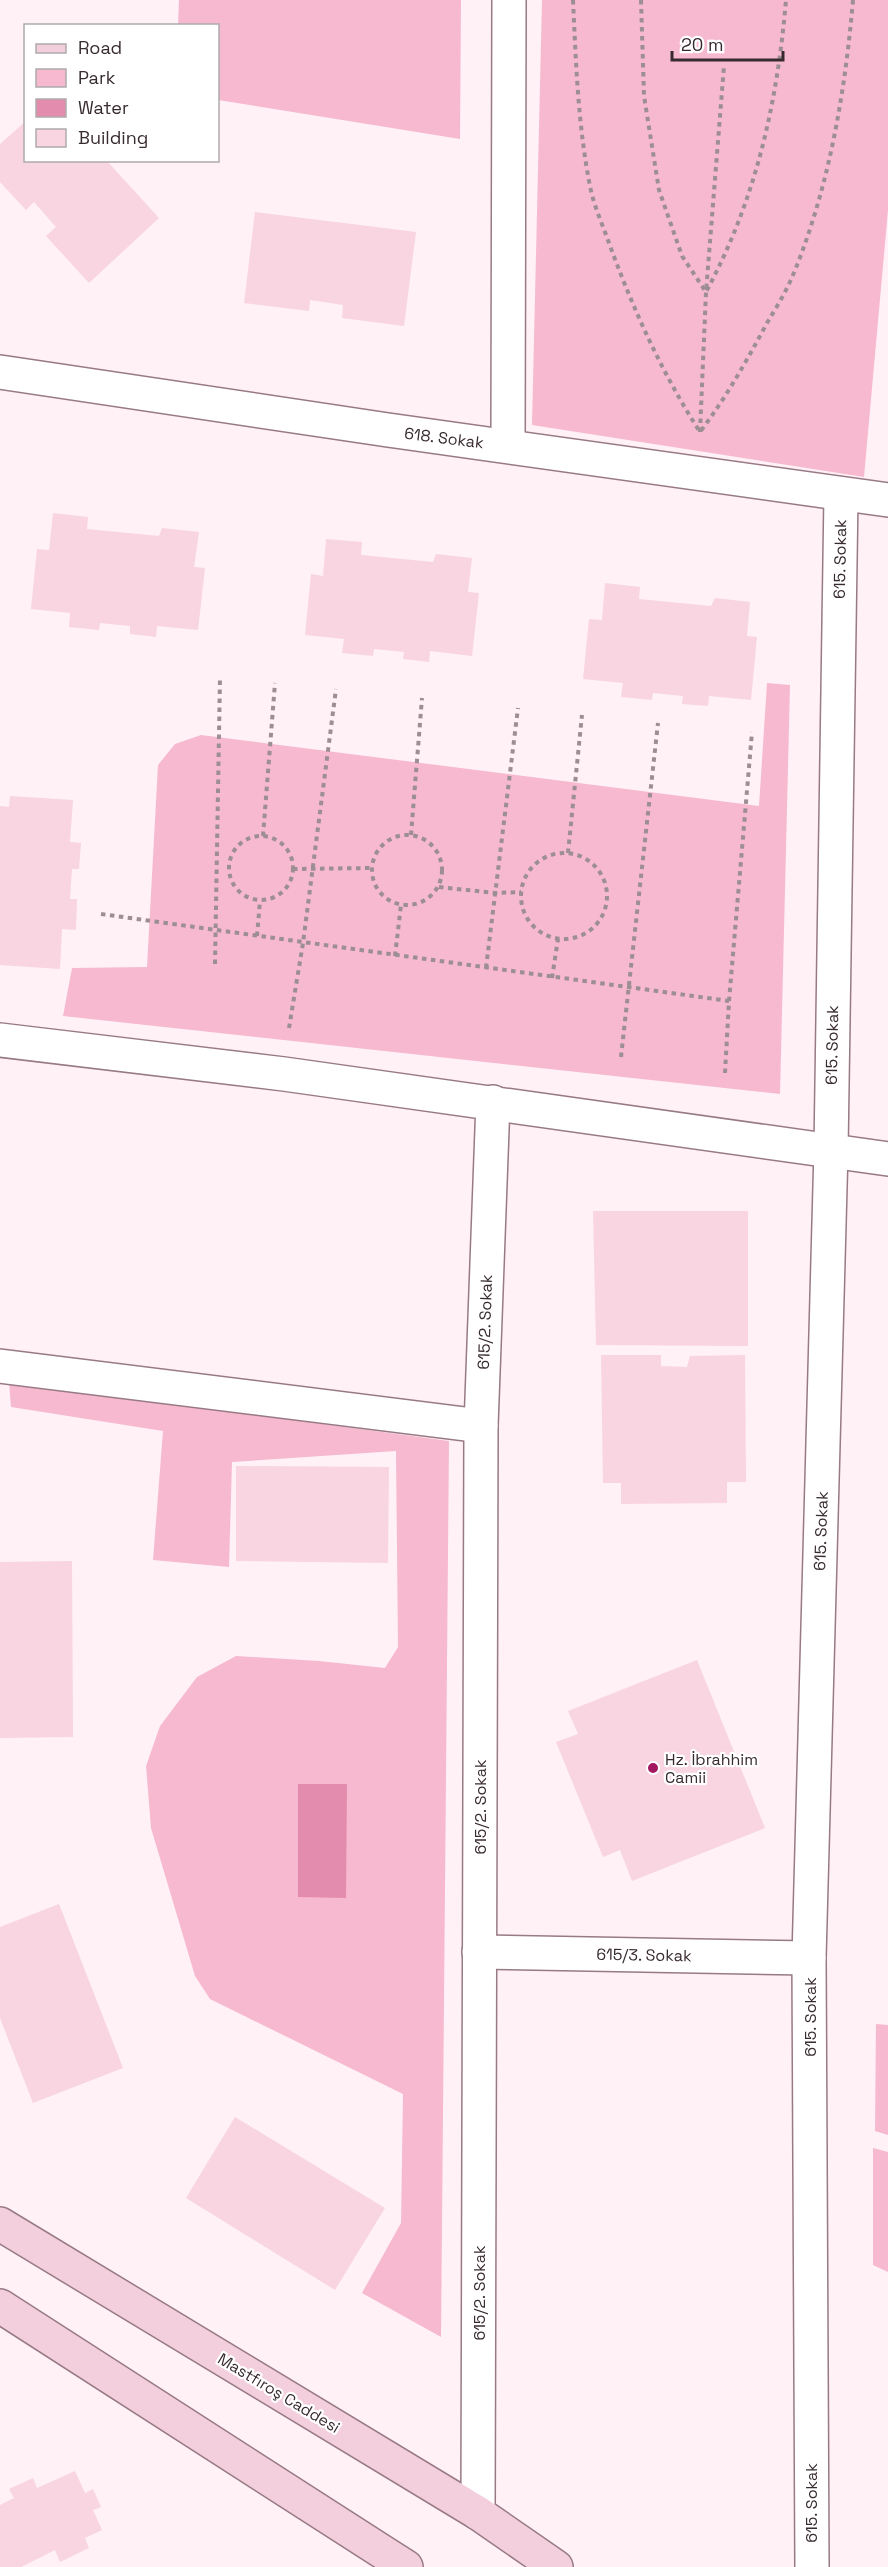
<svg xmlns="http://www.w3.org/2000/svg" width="888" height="2567" font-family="'Space Grotesk',sans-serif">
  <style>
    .green { fill: #f7b9cf }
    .water { fill: #e48cad }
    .building { fill: #f8d5e1 }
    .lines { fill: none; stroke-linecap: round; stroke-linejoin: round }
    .minor-casing { stroke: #987a84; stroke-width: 36 }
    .secondary-casing { stroke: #987a84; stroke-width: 36 }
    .path { stroke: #9c8e92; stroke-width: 4; stroke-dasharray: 4.5 4.5; stroke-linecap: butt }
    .minor { stroke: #fff; stroke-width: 33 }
    .secondary { stroke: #f3cfde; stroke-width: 33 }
    .poi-dot { fill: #a31860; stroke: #fff; stroke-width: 2 }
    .labels { text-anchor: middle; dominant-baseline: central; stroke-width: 4.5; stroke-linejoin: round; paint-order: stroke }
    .street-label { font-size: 16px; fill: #382b2f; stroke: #fff }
    .poi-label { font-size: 16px; fill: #382b2f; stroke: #fff; text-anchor: start }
  </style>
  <rect width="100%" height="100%" fill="#fff1f5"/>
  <g class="green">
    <path d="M 179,0 L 461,0 L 460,139 L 218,100 L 218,26 L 178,25 Z"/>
    <path d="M 542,0 L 888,0 L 888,210 L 864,477 L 532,425 Z"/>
    <path d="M 767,683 L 790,685 L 780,1094 L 63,1016 L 72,968 L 147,967 L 158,765 L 175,744 L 201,735 L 759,806 Z"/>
    <path d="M 9,1382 L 449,1441 L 441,2337 L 362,2293 L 401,2223 L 403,2094 L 210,1999 L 195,1976 L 151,1828 L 146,1766 L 160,1726 L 197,1677 L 236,1656 L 319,1661 L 385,1668 L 398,1647 L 396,1451 L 232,1462 L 229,1567 L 153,1560 L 163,1431 L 11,1407 Z"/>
    <path d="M 876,2024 L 888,2025 L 888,2135 L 875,2131 Z"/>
    <path d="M 873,2148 L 888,2152 L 888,2272 L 873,2265 Z"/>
  </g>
  <path class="water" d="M 298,1784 L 347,1784 L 346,1898 L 298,1897 Z"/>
  <g class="building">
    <path d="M 26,121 L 26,160 L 106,160 L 159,218 L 89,283 L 46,236 L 56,227 L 34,202 L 26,210 L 0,182 L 0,144 Z"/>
    <path d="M 255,212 L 416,232 L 404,326 L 342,318 L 343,305 L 310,300 L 309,311 L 244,303 Z"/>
    <path d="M 53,513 L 88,517 L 87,529 L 159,536 L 162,528 L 199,532 L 194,567 L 205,568 L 198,630 L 157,626 L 156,637 L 130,634 L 130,626 L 100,623 L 99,630 L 69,627 L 70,613 L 31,609 L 37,549 L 49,550 Z"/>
    <path d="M 326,539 L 362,542 L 361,555 L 433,562 L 436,554 L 472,558 L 468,592 L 479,593 L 472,656 L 430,651 L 429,662 L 403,659 L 404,652 L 374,649 L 373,656 L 342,653 L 344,639 L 305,635 L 311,574 L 323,576 Z"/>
    <path d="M 605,583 L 640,587 L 639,599 L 711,606 L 715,598 L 750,602 L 747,636 L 757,637 L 751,700 L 709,696 L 708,706 L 682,704 L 683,696 L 653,693 L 652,700 L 621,697 L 623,683 L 583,679 L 589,619 L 602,620 Z"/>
    <path d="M 10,796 L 73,800 L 70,842 L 81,843 L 79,869 L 72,869 L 70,899 L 77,899 L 76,930 L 62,929 L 60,969 L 0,965 L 0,806 L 9,807 Z"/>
    <path d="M 593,1211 L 748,1211 L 748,1346 L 596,1345 Z"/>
    <path d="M 601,1355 L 661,1355 L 661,1366 L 687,1367 L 690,1356 L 745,1355 L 746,1482 L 727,1482 L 727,1503 L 621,1504 L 621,1483 L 603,1483 Z"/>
    <path d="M 236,1466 L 389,1467 L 388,1563 L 236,1561 Z"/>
    <path d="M 72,1561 L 73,1737 L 0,1738 L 0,1562 Z"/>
    <path d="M 697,1660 L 765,1828 L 632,1881 L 620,1850 L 603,1857 L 556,1742 L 578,1734 L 568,1711 Z"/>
    <path d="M 59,1904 L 123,2068 L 33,2103 L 0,2018 L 0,1927 Z"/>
    <path d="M 235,2117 L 385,2208 L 335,2290 L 186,2198 Z"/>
    <path d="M 75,2471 L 85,2493 L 93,2489 L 101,2507 L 93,2510 L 102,2530 L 85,2538 L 89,2548 L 60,2562 L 55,2550 L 21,2567 L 0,2567 L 0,2505 L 14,2498 L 9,2489 L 33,2478 L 37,2488 Z"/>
  </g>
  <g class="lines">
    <defs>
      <g id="minor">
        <path d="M 0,372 L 388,430 L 888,500"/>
        <path d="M 508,446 L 509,0"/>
        <path d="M 0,1040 L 284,1074 L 888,1159"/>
        <path d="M 0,1366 L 481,1426"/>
        <path d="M 479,1952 L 809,1958"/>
        <path d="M 478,2513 L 481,1426 L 493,1102"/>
        <path d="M 812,2567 L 809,1958 L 831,1150 L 841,495"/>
      </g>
      <g id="secondary">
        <path d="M 0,2224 L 478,2513 L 556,2567"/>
        <path d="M 0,2306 L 406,2567"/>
      </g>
    </defs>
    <use href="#minor" class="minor-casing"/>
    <use href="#secondary" class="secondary-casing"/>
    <g class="path">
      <path d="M 573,0 C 576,64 578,128 591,191 C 595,208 603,226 609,243 C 633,309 662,373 700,432 C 727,396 746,362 767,323 C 776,308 786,292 793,275 C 829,188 845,93 853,0"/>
      <path d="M 641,0 L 644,96 L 659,190 L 682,256 L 706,292 C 756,199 777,105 786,0"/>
      <path d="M 700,432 L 706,292 L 724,66"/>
      <circle cx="407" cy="870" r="35"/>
      <path d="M 411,835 L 422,698"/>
      <circle cx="261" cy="868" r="32"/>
      <path d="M 263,836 L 275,683"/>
      <circle cx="564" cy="896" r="43"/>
      <path d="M 568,853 L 582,715"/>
      <path d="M 293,869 L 372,868"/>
      <path d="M 439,887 L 495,893 L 521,892"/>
      <path d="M 101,914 L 729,1001"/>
      <path d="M 257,936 L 260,901"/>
      <path d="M 395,956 L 401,905"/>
      <path d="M 215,964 L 220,677"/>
      <path d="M 486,968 L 518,708"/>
      <path d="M 552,978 L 558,939"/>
      <path d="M 289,1028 L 303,943 L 336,689"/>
      <path d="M 621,1057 L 658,723"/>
      <path d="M 725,1073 L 729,1001 L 752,732"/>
    </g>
    <use href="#minor" class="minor"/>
    <use href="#secondary" class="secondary"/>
  </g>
  <circle class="poi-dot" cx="653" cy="1768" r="6"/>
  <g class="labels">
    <g class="street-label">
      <text transform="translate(444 438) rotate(7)">618. Sokak</text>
      <text transform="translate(840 559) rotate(-89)">615. Sokak</text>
      <text transform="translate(832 1045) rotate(-89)">615. Sokak</text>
      <text transform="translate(485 1322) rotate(-88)">615/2. Sokak</text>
      <text transform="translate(821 1531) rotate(-88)">615. Sokak</text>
      <text transform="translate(480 1807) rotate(-90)">615/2. Sokak</text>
      <text transform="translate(644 1955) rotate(1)">615/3. Sokak</text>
      <text transform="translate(810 2017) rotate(-90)">615. Sokak</text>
      <text transform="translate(479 2293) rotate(-90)">615/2. Sokak</text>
      <text transform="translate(279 2393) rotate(31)">Mastfıroş Caddesi</text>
      <text transform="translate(811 2503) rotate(-90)">615. Sokak</text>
    </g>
    <g class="poi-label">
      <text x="665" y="1759">Hz. İbrahhim<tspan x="665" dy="18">Camii</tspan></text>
    </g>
  </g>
  <rect x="24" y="24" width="195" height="138" fill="#ffffff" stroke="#afaaac" stroke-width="1.5"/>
  <rect x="36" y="44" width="30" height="9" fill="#f3cfde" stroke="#afaaac" stroke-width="1.5"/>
  <text x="78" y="54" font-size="18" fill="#382b2f">Road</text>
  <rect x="36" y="69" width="30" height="18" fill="#f7b9cf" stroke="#afaaac" stroke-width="1.5"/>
  <text x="78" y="84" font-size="18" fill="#382b2f">Park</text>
  <rect x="36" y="99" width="30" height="18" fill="#e48cad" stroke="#afaaac" stroke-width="1.5"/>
  <text x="78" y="114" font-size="18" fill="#382b2f">Water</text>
  <rect x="36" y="129" width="30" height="18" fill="#f8d5e1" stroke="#afaaac" stroke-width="1.5"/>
  <text x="78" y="144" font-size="18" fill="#382b2f">Building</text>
  <path d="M672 51v9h111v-9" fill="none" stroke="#382b2f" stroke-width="3"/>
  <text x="681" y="51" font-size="18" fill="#382b2f" stroke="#ffffff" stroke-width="4.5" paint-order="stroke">20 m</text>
</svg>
